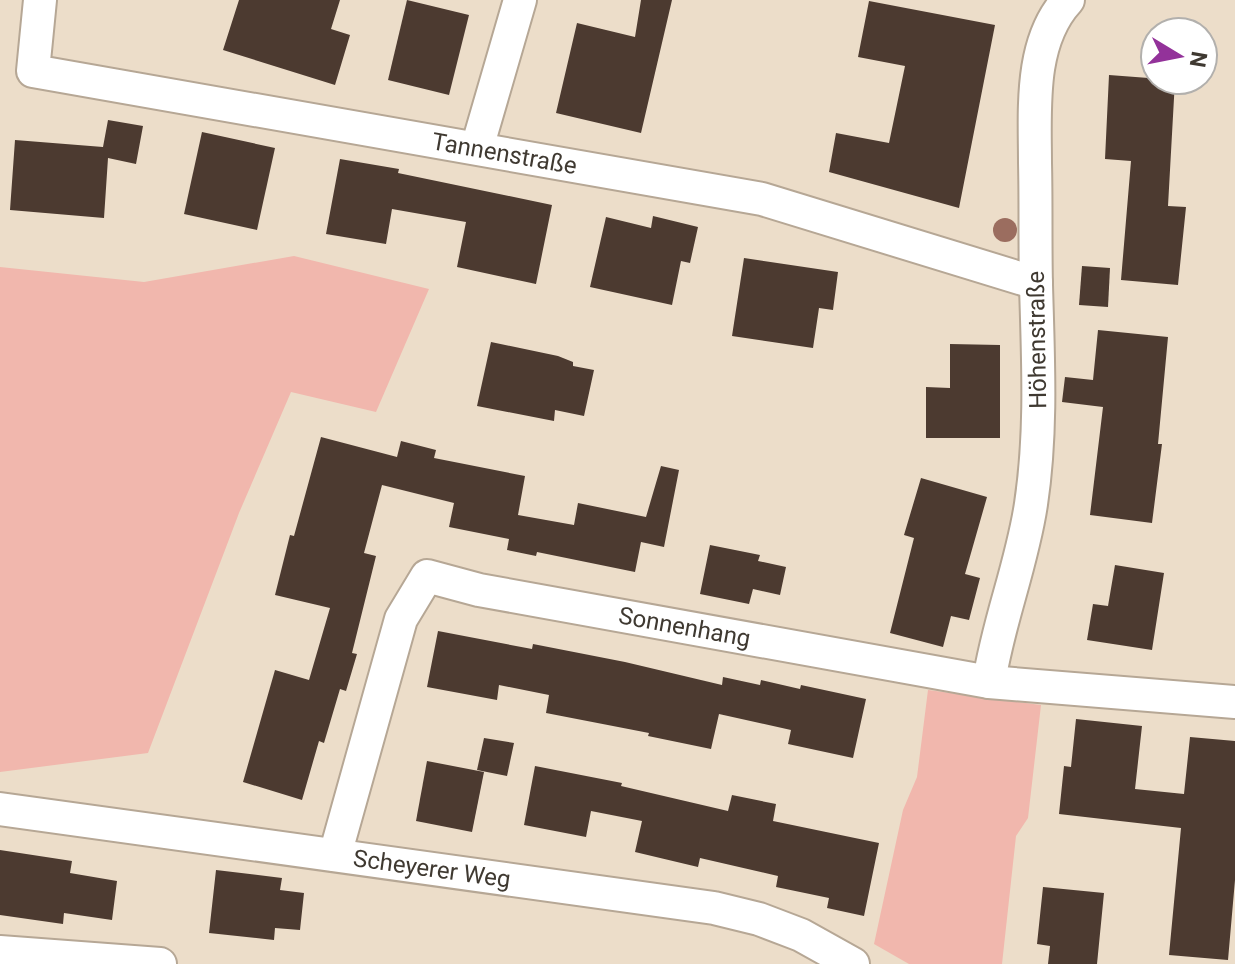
<svg xmlns="http://www.w3.org/2000/svg" width="1235" height="964" font-family="Roboto,sans-serif">
  <style>
    .green { fill: #f1b7ad }
    .building { fill: #4c3a30 }
    .lines { fill: none; stroke-linecap: round; stroke-linejoin: round }
    .street-casing { stroke: #b6a795; stroke-width: 36 }
    .street { stroke: #fff; stroke-width: 32 }
    .tree { fill: #9b6d5f }
    .labels { text-anchor: middle; dominant-baseline: central; stroke-width: 8; stroke-linejoin: round; paint-order: stroke }
    .street-label { font-size: 24px; fill: #3f3931; stroke: #fff }
  </style>
  <rect width="100%" height="100%" fill="#ecddc9"/>
  <g class="green">
    <path d="M 294,256 L 429,289 L 376,412 L 291,392 L 239,513 L 148,753 L 0,772 L 0,267 L 144,282 Z"/>
    <path d="M 928,690 L 1041,705 L 1028,818 L 1016,836 L 1002,964 L 909,964 L 874,944 L 903,810 L 917,777 Z"/>
  </g>
  <g class="building">
    <path d="M 239,0 L 340,0 L 331,29 L 350,35 L 335,85 L 223,50 Z"/>
    <path d="M 407,0 L 469,15 L 449,95 L 388,80 Z"/>
    <path d="M 641,0 L 672,0 L 641,133 L 556,113 L 577,23 L 635,37 Z"/>
    <path d="M 869,1 L 995,25 L 959,208 L 829,172 L 836,133 L 889,143 L 905,66 L 858,57 Z"/>
    <path d="M 1109,75 L 1175,80 L 1168,206 L 1186,207 L 1178,285 L 1121,280 L 1131,161 L 1105,159 Z"/>
    <path d="M 108,120 L 143,126 L 136,164 L 108,158 L 104,218 L 10,210 L 15,140 L 103,147 Z"/>
    <path d="M 202,132 L 275,148 L 257,230 L 184,214 Z"/>
    <path d="M 340,159 L 399,169 L 398,173 L 552,205 L 536,284 L 457,267 L 466,222 L 392,209 L 386,244 L 326,234 Z"/>
    <path d="M 653,216 L 698,227 L 690,263 L 681,261 L 672,305 L 590,287 L 606,217 L 651,228 Z"/>
    <path d="M 744,258 L 838,272 L 833,310 L 819,308 L 813,348 L 732,336 Z"/>
    <path d="M 1082,266 L 1110,268 L 1108,307 L 1079,305 Z"/>
    <path d="M 1098,330 L 1168,337 L 1158,444 L 1162,444 L 1152,523 L 1090,515 L 1103,407 L 1062,402 L 1065,377 L 1093,380 Z"/>
    <path d="M 491,342 L 558,356 L 573,362 L 573,366 L 594,370 L 584,416 L 555,410 L 554,421 L 477,406 Z"/>
    <path d="M 950,344 L 1000,345 L 1000,438 L 926,438 L 926,387 L 950,388 Z"/>
    <path d="M 321,437 L 397,457 L 401,441 L 436,450 L 434,458 L 525,476 L 518,515 L 574,525 L 578,503 L 646,517 L 661,466 L 679,470 L 664,547 L 641,542 L 635,572 L 537,552 L 536,556 L 507,550 L 509,539 L 449,527 L 454,503 L 382,485 L 364,553 L 376,556 L 352,653 L 357,654 L 346,691 L 340,689 L 324,743 L 319,741 L 302,800 L 243,782 L 275,670 L 309,680 L 330,608 L 275,595 L 290,535 L 294,536 Z"/>
    <path d="M 921,478 L 987,497 L 965,574 L 980,578 L 969,620 L 951,616 L 943,647 L 890,633 L 914,538 L 904,535 Z"/>
    <path d="M 710,545 L 760,555 L 758,561 L 786,567 L 780,595 L 753,589 L 749,604 L 700,594 Z"/>
    <path d="M 1115,565 L 1164,573 L 1152,650 L 1087,640 L 1093,604 L 1108,606 Z"/>
    <path d="M 438,631 L 532,649 L 533,644 L 625,662 L 722,685 L 723,677 L 760,685 L 761,680 L 800,689 L 801,685 L 866,699 L 853,758 L 788,744 L 791,730 L 719,714 L 711,749 L 648,736 L 649,733 L 546,713 L 549,695 L 499,685 L 497,700 L 427,687 Z"/>
    <path d="M 1076,719 L 1142,726 L 1135,789 L 1184,794 L 1190,737 L 1235,741 L 1235,880 L 1228,960 L 1169,955 L 1181,828 L 1059,814 L 1064,766 L 1071,767 Z"/>
    <path d="M 484,738 L 514,743 L 507,776 L 477,770 Z"/>
    <path d="M 427,761 L 484,772 L 472,832 L 416,821 Z"/>
    <path d="M 535,766 L 622,783 L 621,786 L 728,811 L 732,795 L 776,804 L 773,821 L 879,843 L 864,916 L 827,908 L 829,898 L 776,887 L 778,876 L 700,858 L 698,867 L 635,852 L 642,821 L 591,811 L 586,837 L 524,825 Z"/>
    <path d="M 0,850 L 72,861 L 70,873 L 117,881 L 112,920 L 64,913 L 63,924 L 0,915 Z"/>
    <path d="M 216,870 L 282,878 L 280,890 L 304,893 L 300,930 L 275,928 L 274,940 L 209,933 Z"/>
    <path d="M 1043,887 L 1104,893 L 1097,964 L 1048,964 L 1050,946 L 1037,944 Z"/>
  </g>
  <g class="lines">
    <defs>
      <g id="street">
        <path id="s1" d="M 40,0 L 33,71 L 762,199 L 1036,283"/>
        <path d="M 477,148 L 520,0"/>
        <path d="M 989,682 C 998,622 1022,565 1031,504 C 1042,431 1038,358 1036,285 C 1035,245 1036,204 1035,163 C 1035,110 1029,42 1068,0"/>
        <path id="s2" d="M 0,809 L 714,908 L 759,919 L 801,935 L 853,964"/>
        <path id="s3" d="M 335,855 L 401,619 L 427,576 L 479,590 L 989,682 L 1235,702"/>
        <path d="M 0,952 L 160,964"/>
      </g>
    </defs>
    <use href="#street" class="street-casing"/>
    <use href="#street" class="street"/>
  </g>
  <circle class="tree" cx="1005" cy="230" r="12"/>
  <g class="labels">
    <g class="street-label">
      <text stroke="none"><textPath href="#s1" startOffset="550">Tannenstraße</textPath></text>
      <text transform="translate(1037 340) rotate(-91)">Höhenstraße</text>
      <text stroke="none"><textPath href="#s3" startOffset="558">Sonnenhang</textPath></text>
      <text stroke="none"><textPath href="#s2" startOffset="436">Scheyerer Weg</textPath></text>
    </g>
  </g>
  <g transform="translate(1179 56) rotate(100)"><circle r="38" fill="#ffffff" stroke="#b2b0ad" stroke-width="2"/>
  <path d="M0-6L14 30L0 20L-14 30Z" fill="#93329a"/>
  <text y="-12" font-size="22" font-weight="bold" text-anchor="middle" fill="#3f3931">N</text>
  </g>
</svg>
